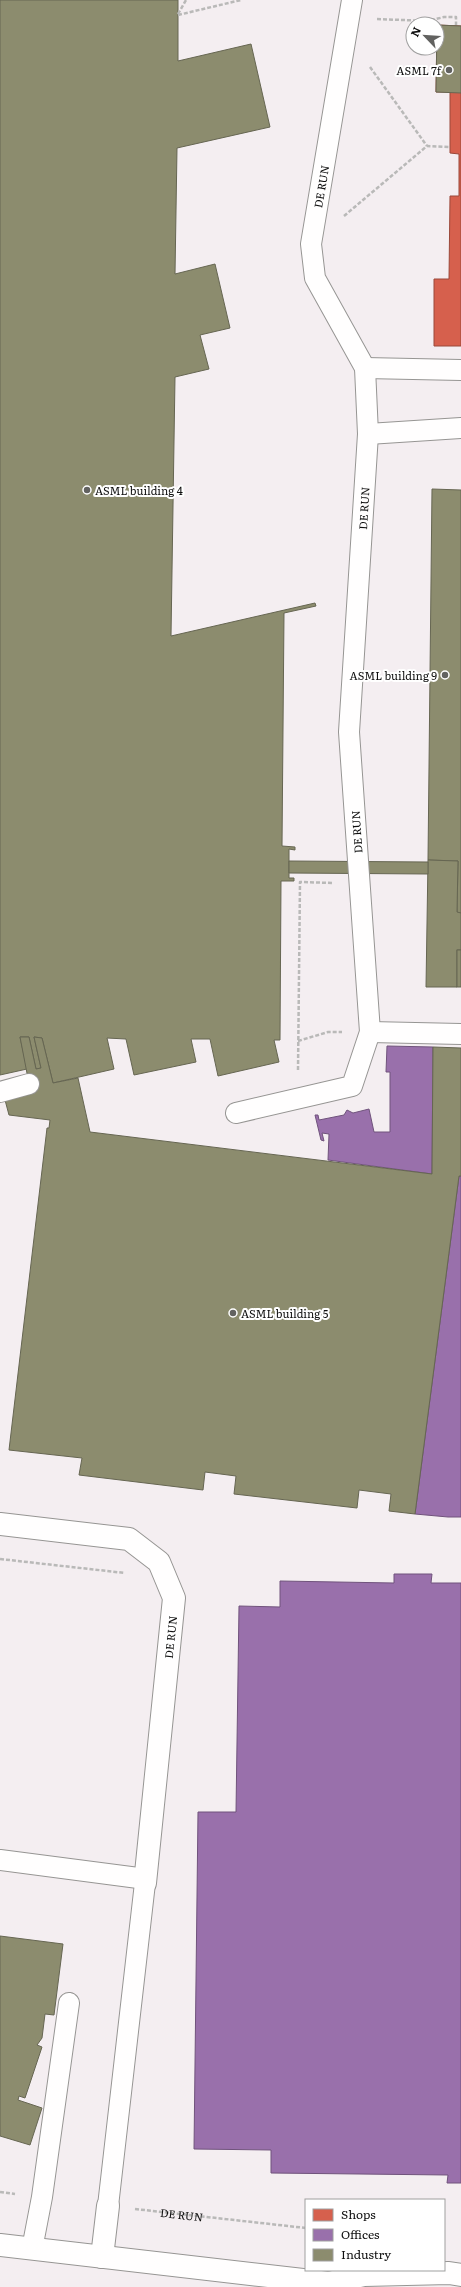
<svg xmlns="http://www.w3.org/2000/svg" width="461" height="2287" font-family="Literata,serif">
  <style>
    .industrial { fill: #f4eef1; fill-rule: evenodd }
    .shops { fill: #d6604d; stroke: #9a483a }
    .offices { fill: #9970ab; stroke: #70537c }
    .industry { fill: #8c8c6e; stroke: #666652 }
    .lines { fill: none; stroke-linecap: round; stroke-linejoin: round }
    .service-casing { stroke: #969593; stroke-width: 22 }
    .minor-casing { stroke: #969593; stroke-width: 24 }
    .tertiary-casing { stroke: #969593; stroke-width: 24 }
    .path { stroke: #b9b9b8; stroke-width: 2.5; stroke-dasharray: 4 2; stroke-linecap: butt }
    .service { stroke: #fffefe; stroke-width: 20 }
    .minor { stroke: #fffefe; stroke-width: 22 }
    .tertiary { stroke: #fffefe; stroke-width: 22 }
    .poi-dot { fill: #626260; stroke: #fff; stroke-width: 1.5 }
    .labels { text-anchor: middle; dominant-baseline: central; stroke-width: 4; stroke-linejoin: round; paint-order: stroke }
    .poi-label { font-size: 11px; fill: #0f0f0f; stroke: #fff; text-anchor: end }
    .street-label { font-size: 11px; fill: #0f0f0f; stroke: #fff }
  </style>
  <rect width="100%" height="100%" fill="#fcfbf5"/>
  <path class="industrial" d="M 0,0 L 461,0 L 461,2287 L 0,2287 ZM 413,24 L 437,24 L 437,48 L 413,48 ZM 306,2200 L 444,2200 L 444,2270 L 306,2270 Z"/>
  <path class="shops" d="M 437,25 L 461,26 L 461,346 L 434,346 L 434,279 L 449,279 L 450,196 L 459,196 L 459,154 L 450,153 L 450,92 L 436,92 Z"/>
  <g class="offices">
    <path d="M 387,1046 L 433,1047 L 432,1174 L 328,1160 L 329,1134 L 322,1133 L 324,1141 L 321,1140 L 315,1115 L 318,1115 L 319,1120 L 344,1115 L 347,1110 L 353,1113 L 369,1109 L 374,1132 L 390,1132 L 390,1072 L 386,1072 Z"/>
    <path d="M 459,1176 L 461,1176 L 461,1517 L 448,1517 L 415,1514 Z"/>
    <path d="M 394,1574 L 432,1574 L 431,1583 L 461,1583 L 461,2183 L 447,2183 L 448,2175 L 271,2173 L 271,2150 L 194,2149 L 198,1812 L 236,1812 L 239,1606 L 280,1607 L 280,1581 L 394,1583 Z"/>
  </g>
  <g class="industry">
    <path d="M 0,0 L 178,0 L 178,61 L 251,44 L 270,127 L 177,148 L 175,274 L 215,264 L 230,328 L 200,335 L 209,369 L 175,377 L 171,636 L 315,603 L 316,606 L 284,613 L 282,846 L 295,847 L 295,850 L 289,849 L 289,878 L 294,878 L 294,881 L 281,881 L 280,1040 L 274,1040 L 279,1062 L 218,1076 L 210,1039 L 191,1039 L 196,1062 L 134,1075 L 126,1039 L 107,1038 L 114,1069 L 53,1083 L 42,1038 L 34,1037 L 41,1068 L 36,1069 L 29,1037 L 20,1037 L 27,1069 L 0,1075 Z"/>
    <path d="M 437,25 L 461,26 L 461,93 L 436,92 Z"/>
    <path d="M 432,489 L 461,490 L 461,913 L 457,913 L 458,861 L 428,860 Z"/>
    <path d="M 428,860 L 458,861 L 457,912 L 461,913 L 461,950 L 457,950 L 457,987 L 426,987 Z"/>
    <path d="M 289,861 L 428,862 L 428,874 L 289,873 Z"/>
    <rect x="457" y="950" width="4" height="37"/>
    <path d="M 20,1037 L 29,1037 L 36,1069 L 41,1068 L 34,1037 L 42,1038 L 53,1083 L 78,1078 L 90,1132 L 432,1174 L 433,1047 L 461,1048 L 461,1176 L 459,1176 L 415,1514 L 389,1511 L 391,1494 L 359,1490 L 357,1508 L 234,1494 L 236,1476 L 205,1472 L 203,1490 L 79,1475 L 82,1458 L 9,1450 L 47,1128 L 49,1128 L 50,1120 L 9,1115 L 5,1100 L 31,1094 Z"/>
    <path d="M 0,1936 L 63,1944 L 54,2015 L 45,2014 L 42,2038 L 37,2045 L 42,2047 L 25,2098 L 19,2096 L 18,2100 L 42,2108 L 30,2145 L 0,2136 Z"/>
  </g>
  <g class="lines">
    <defs>
      <g id="service">
        <path d="M 365,368 L 461,370"/>
        <path d="M 368,434 L 461,428"/>
        <path d="M 370,1032 L 461,1034"/>
        <path d="M 0,1092 L 29,1084"/>
        <path id="s2" d="M 236,1113 L 352,1086 L 370,1032 L 349,732 L 368,434 L 365,368 L 315,278 L 311,244 L 352,0"/>
        <path d="M 0,1860 L 146,1879"/>
        <path d="M 108,2206 L 145,1883"/>
        <path d="M 32,2249 L 42,2197 L 69,2003"/>
      </g>
      <g id="minor">
        <path d="M 0,1524 L 129,1539 L 159,1562 L 174,1598 L 145,1883"/>
        <path d="M 102,2257 L 108,2206"/>
      </g>
      <g id="tertiary">
        <path d="M 0,2245 L 329,2283 L 342,2287"/>
        <path d="M 329,2283 L 364,2275 L 449,2273 L 461,2275"/>
      </g>
    </defs>
    <use href="#service" class="service-casing"/>
    <use href="#minor" class="minor-casing"/>
    <use href="#tertiary" class="tertiary-casing"/>
    <g class="path">
      <path d="M 178,14 L 186,0"/>
      <path d="M 178,15 L 241,0"/>
      <path d="M 377,19 L 428,21 L 444,17 L 456,17 L 456,25"/>
      <path d="M 370,67 L 427,146"/>
      <path d="M 344,216 L 427,146 L 450,147"/>
      <path d="M 298,1041 L 328,1032 L 342,1032"/>
      <path d="M 298,1070 L 300,882 L 333,883"/>
      <path d="M 0,1559 L 125,1573"/>
      <path d="M 0,2192 L 15,2194"/>
      <path id="s1" d="M 135,2209 L 306,2228"/>
    </g>
    <use href="#service" class="service"/>
    <use href="#minor" class="minor"/>
    <use href="#tertiary" class="tertiary"/>
  </g>
  <g class="poi-dot">
    <circle cx="449" cy="70" r="4"/>
    <circle cx="87" cy="490" r="4"/>
    <circle cx="445" cy="675" r="4"/>
    <circle cx="233" cy="1313" r="4"/>
  </g>
  <g class="labels">
    <g class="poi-label">
      <text x="441" y="70">ASML 7f</text>
      <text x="95" y="490" text-anchor="start">ASML building 4</text>
      <text x="437" y="675">ASML building 9</text>
      <text x="241" y="1313" text-anchor="start">ASML building 5</text>
    </g>
    <g class="street-label">
      <text stroke="none"><textPath href="#s2" startOffset="1037">DE RUN</textPath></text>
      <text stroke="none"><textPath href="#s2" startOffset="701">DE RUN</textPath></text>
      <text transform="translate(356 832) rotate(-94)">DE RUN</text>
      <text transform="translate(170 1637) rotate(-84)">DE RUN</text>
      <text stroke="none"><textPath href="#s1" startOffset="47">DE RUN</textPath></text>
    </g>
  </g>
  <rect x="305" y="2199" width="140" height="72" fill="#ffffff" stroke="#9f9f9f"/>
  <rect x="313" y="2209" width="20" height="12" fill="#d6604d" stroke="#9f9f9f"/>
  <text x="341" y="2219" font-size="12" fill="#0f0f0f">Shops</text>
  <rect x="313" y="2229" width="20" height="12" fill="#9970ab" stroke="#9f9f9f"/>
  <text x="341" y="2239" font-size="12" fill="#0f0f0f">Offices</text>
  <rect x="313" y="2249" width="20" height="12" fill="#8c8c6e" stroke="#9f9f9f"/>
  <text x="341" y="2259" font-size="12" fill="#0f0f0f">Industry</text>
  <g transform="translate(425 36) rotate(295)"><circle r="19" fill="#ffffff" stroke="#9f9f9f"/>
  <path d="M0-3L7 15L0 10L-7 15Z" fill="#626260"/>
  <text y="-6" font-size="11" font-weight="bold" text-anchor="middle" fill="#0f0f0f">N</text>
  </g>
</svg>
